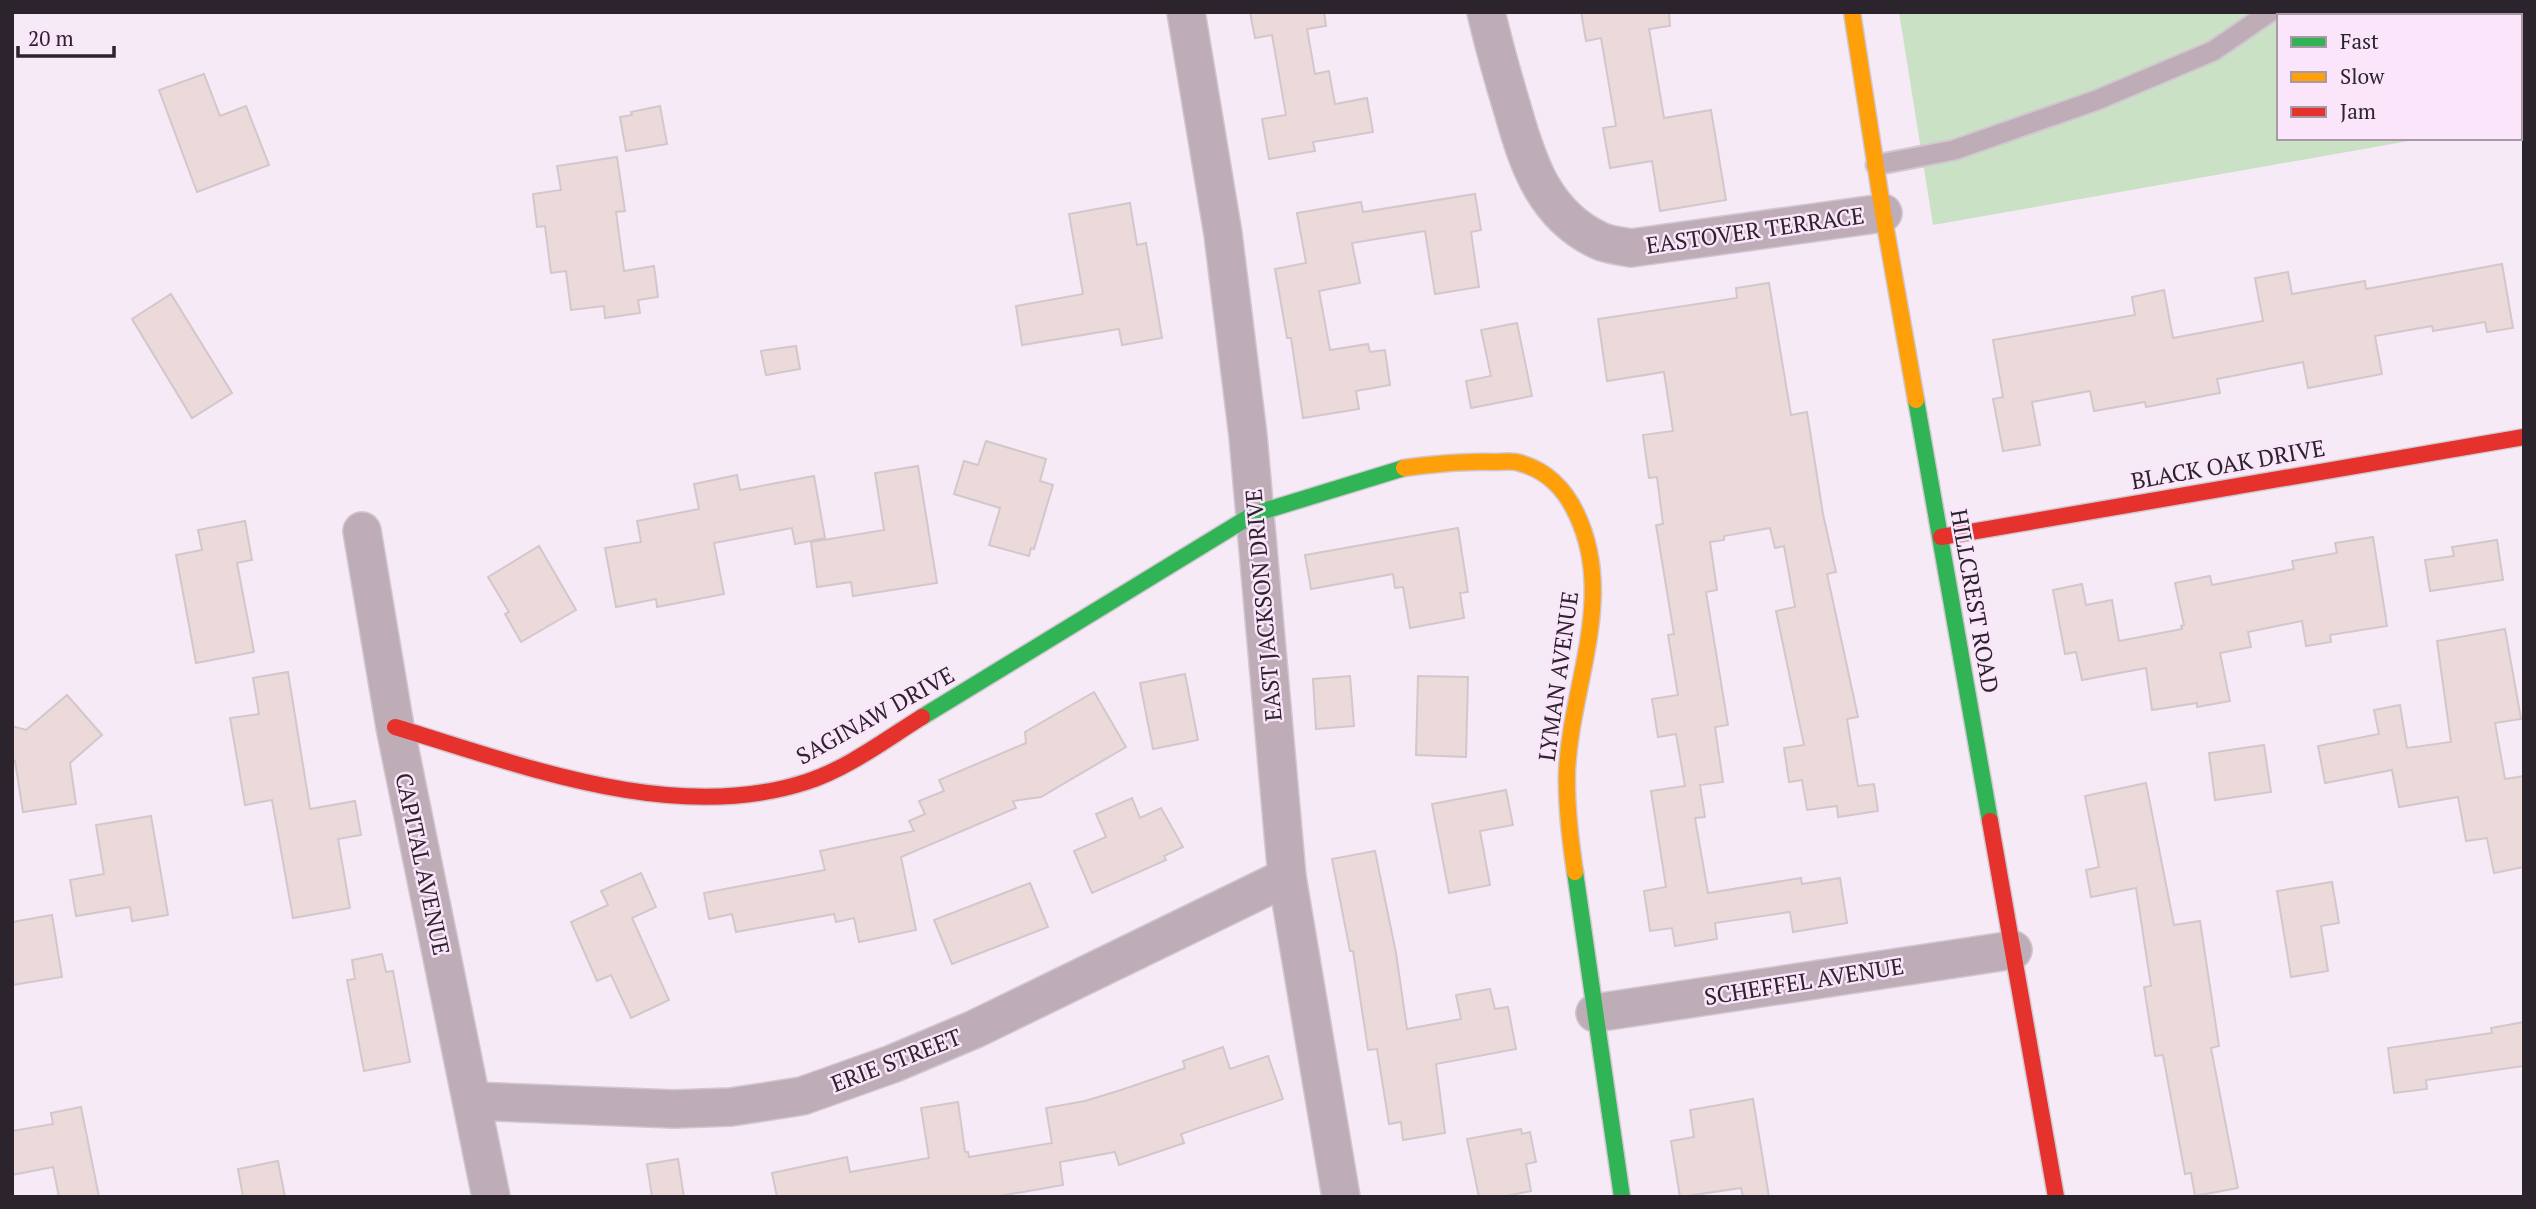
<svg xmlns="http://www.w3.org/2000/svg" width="2536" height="1209" font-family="'PT Serif',serif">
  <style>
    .green { fill: #cae1c6 }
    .building { fill: #ebdad9; stroke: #d2c7cb; stroke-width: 2 }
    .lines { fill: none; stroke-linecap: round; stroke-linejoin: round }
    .lane-casing { stroke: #d1c7d1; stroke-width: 23 }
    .street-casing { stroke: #d1c7d1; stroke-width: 40 }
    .fast-casing { stroke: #d1c7d1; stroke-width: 19 }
    .slow-casing { stroke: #d1c7d1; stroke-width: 19 }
    .jam-casing { stroke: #d1c7d1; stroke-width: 19 }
    .lane { stroke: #beacb6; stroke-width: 19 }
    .street { stroke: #beacb6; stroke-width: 37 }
    .fast { stroke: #30b455; stroke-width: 16 }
    .slow { stroke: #ff9f0a; stroke-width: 16 }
    .jam { stroke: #e5322d; stroke-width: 16 }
    .labels { text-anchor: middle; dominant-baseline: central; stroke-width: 5; stroke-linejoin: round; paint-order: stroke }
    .street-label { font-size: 23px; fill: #2c242c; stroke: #fbe5fb }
  </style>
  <rect width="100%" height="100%" fill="#f6eaf6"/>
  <path class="green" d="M 1899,12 L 2524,12 L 2524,121 L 2520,122 L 2520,16 L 2279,16 L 2279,138 L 2426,138 L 1933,225 Z"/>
  <g class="building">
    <path d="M 1250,12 L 1324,12 L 1326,26 L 1307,29 L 1315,74 L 1329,71 L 1335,104 L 1367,98 L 1373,132 L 1313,142 L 1315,151 L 1269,159 L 1262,119 L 1286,115 L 1272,35 L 1255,38 Z"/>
    <path d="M 1581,12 L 1669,12 L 1670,26 L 1649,29 L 1664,118 L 1711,110 L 1726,200 L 1660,211 L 1652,161 L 1610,168 L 1603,128 L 1616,126 L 1601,38 L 1586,41 Z"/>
    <path d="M 204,74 L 220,116 L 246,106 L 269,165 L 197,192 L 159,90 Z"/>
    <path d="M 660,106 L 667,144 L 626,151 L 620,117 L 632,115 L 631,112 Z"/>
    <path d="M 617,157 L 625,211 L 616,212 L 624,271 L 654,266 L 658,297 L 638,300 L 640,313 L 605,318 L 604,306 L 571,310 L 566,271 L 551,273 L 545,226 L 537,227 L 533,194 L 561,190 L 557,166 Z"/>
    <path d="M 1475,194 L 1481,230 L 1471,232 L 1479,287 L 1435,294 L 1425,231 L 1352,243 L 1360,283 L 1319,291 L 1330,350 L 1368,344 L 1370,352 L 1385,350 L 1390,385 L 1356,391 L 1359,409 L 1303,418 L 1291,338 L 1287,338 L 1275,269 L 1306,263 L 1297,213 L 1361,202 L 1363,212 Z"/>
    <path d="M 1130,203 L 1137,245 L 1146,243 L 1162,338 L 1122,345 L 1119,329 L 1022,345 L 1016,306 L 1083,294 L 1069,214 Z"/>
    <path d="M 2502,264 L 2513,328 L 2487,332 L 2485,322 L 2433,331 L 2432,326 L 2375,336 L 2382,374 L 2308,388 L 2303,362 L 2217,379 L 2220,393 L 2146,407 L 2145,402 L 2094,411 L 2090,391 L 2032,402 L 2040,445 L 2003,451 L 1993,399 L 2003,397 L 1993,340 L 2135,315 L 2132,297 L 2164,290 L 2173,338 L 2263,321 L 2255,278 L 2288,272 L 2292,294 L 2365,281 L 2366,289 Z"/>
    <path d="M 1769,283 L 1791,415 L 1807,412 L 1823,514 L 1836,572 L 1827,574 L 1858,717 L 1847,719 L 1858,786 L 1874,784 L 1878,811 L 1838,817 L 1837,806 L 1807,810 L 1802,780 L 1789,782 L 1784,748 L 1804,745 L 1776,611 L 1795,607 L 1784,546 L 1775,548 L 1770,528 L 1724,536 L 1724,540 L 1710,542 L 1717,590 L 1706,592 L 1728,725 L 1715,727 L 1723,782 L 1700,785 L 1705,817 L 1695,818 L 1708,893 L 1801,878 L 1802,884 L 1840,878 L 1847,923 L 1793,932 L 1790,912 L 1715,923 L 1717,939 L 1675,946 L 1672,928 L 1650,931 L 1644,891 L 1666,887 L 1651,791 L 1685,786 L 1676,734 L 1658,737 L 1652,699 L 1678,695 L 1668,635 L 1674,634 L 1656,525 L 1663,524 L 1657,477 L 1649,478 L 1643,435 L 1673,431 L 1664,372 L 1607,381 L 1598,319 L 1737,298 L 1736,288 Z"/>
    <path d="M 171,294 L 232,393 L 192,418 L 132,319 Z"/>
    <path d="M 1517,323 L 1532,396 L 1471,408 L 1466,381 L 1491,376 L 1481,330 Z"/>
    <path d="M 796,346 L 800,369 L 766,375 L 761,351 Z"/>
    <path d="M 986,441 L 1046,459 L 1040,481 L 1053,485 L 1034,549 L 1031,548 L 1029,556 L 989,545 L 1000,508 L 954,494 L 964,461 L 978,465 Z"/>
    <path d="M 918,466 L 937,583 L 853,596 L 851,582 L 817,587 L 811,542 L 884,530 L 875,473 Z"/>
    <path d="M 737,475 L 740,490 L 814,476 L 825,538 L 795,544 L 792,528 L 714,543 L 724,594 L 657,607 L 656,599 L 616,607 L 605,548 L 641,542 L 637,521 L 699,509 L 694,484 Z"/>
    <path d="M 245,521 L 252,560 L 237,563 L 254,652 L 196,663 L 176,555 L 202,550 L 198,530 Z"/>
    <path d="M 1458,528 L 1468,592 L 1460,593 L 1464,618 L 1410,628 L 1403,587 L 1395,588 L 1393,574 L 1311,589 L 1305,555 Z"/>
    <path d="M 2373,537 L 2387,626 L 2330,635 L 2331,642 L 2306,646 L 2302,621 L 2248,632 L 2251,647 L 2220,653 L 2230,701 L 2197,707 L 2197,703 L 2152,710 L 2146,668 L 2082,680 L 2076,652 L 2065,654 L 2053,590 L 2082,584 L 2086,605 L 2112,600 L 2119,641 L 2182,629 L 2181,626 L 2184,625 L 2175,583 L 2210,576 L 2212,585 L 2294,569 L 2292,561 L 2337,553 L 2335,543 Z"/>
    <path d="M 2497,540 L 2503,580 L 2430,591 L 2425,560 L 2454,556 L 2452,547 Z"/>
    <path d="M 539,546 L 576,610 L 521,642 L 505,614 L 509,612 L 488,577 Z"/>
    <path d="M 2505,629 L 2521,719 L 2495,723 L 2505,779 L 2524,776 L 2524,867 L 2494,873 L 2487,838 L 2466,841 L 2458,797 L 2399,807 L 2392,770 L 2325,783 L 2318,746 L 2379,734 L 2374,710 L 2400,705 L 2407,748 L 2451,742 L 2437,641 Z"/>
    <path d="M 288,672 L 310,809 L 355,801 L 361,835 L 338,839 L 350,908 L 293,918 L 272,800 L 245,805 L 230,718 L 259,714 L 253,678 Z"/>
    <path d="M 1185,674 L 1198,740 L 1153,749 L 1140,683 Z"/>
    <path d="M 1350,676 L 1354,726 L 1316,729 L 1313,679 Z"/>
    <path d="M 1418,676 L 1468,677 L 1466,757 L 1416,755 Z"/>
    <path d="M 1094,692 L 1126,747 L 1041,797 L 1013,801 L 1016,808 L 901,857 L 916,930 L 859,942 L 854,918 L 836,922 L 834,914 L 736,932 L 732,914 L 709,919 L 704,893 L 825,870 L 820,851 L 914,831 L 909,821 L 925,814 L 919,801 L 944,791 L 939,780 L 1026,743 L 1025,732 Z"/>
    <path d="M 67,695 L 102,735 L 70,763 L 76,804 L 23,812 L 15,761 L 12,760 L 12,726 L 26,730 Z"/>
    <path d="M 2264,745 L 2271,792 L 2215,800 L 2209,753 Z"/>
    <path d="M 2146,783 L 2174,925 L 2200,921 L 2219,1046 L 2211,1048 L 2238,1188 L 2195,1196 L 2191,1173 L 2185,1174 L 2163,1055 L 2155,1056 L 2144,987 L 2151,986 L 2136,888 L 2091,897 L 2086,870 L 2099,867 L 2085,796 Z"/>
    <path d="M 1506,790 L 1513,825 L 1480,831 L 1490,885 L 1449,893 L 1432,804 Z"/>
    <path d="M 1132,798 L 1140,818 L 1161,808 L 1183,847 L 1164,856 L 1166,860 L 1092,893 L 1074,851 L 1106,837 L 1096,814 Z"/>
    <path d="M 151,816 L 168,915 L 132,921 L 130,907 L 76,916 L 70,880 L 104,874 L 96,825 Z"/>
    <path d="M 1375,851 L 1396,953 L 1407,1029 L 1461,1019 L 1456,995 L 1490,989 L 1495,1009 L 1508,1007 L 1516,1049 L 1436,1064 L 1445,1133 L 1403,1140 L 1401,1122 L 1389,1124 L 1377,1049 L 1368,1050 L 1353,951 L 1350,951 L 1332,859 Z"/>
    <path d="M 641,873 L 656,907 L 632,918 L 669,1000 L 631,1018 L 611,975 L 597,981 L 571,922 L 608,905 L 601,891 Z"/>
    <path d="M 2332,882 L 2339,923 L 2321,926 L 2328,971 L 2291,977 L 2277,891 Z"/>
    <path d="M 1030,883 L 1048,927 L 952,964 L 934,920 Z"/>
    <path d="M 52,915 L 62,977 L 12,985 L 12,922 Z"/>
    <path d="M 382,954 L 386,972 L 393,971 L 410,1062 L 364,1071 L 347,980 L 355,979 L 352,960 Z"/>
    <path d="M 2524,1022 L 2524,1066 L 2426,1080 L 2427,1089 L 2394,1093 L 2388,1048 L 2492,1033 L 2491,1028 Z"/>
    <path d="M 1223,1047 L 1230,1069 L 1268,1056 L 1283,1099 L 1181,1134 L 1184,1143 L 1119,1165 L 1115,1152 L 1060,1162 L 1063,1185 L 994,1197 L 777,1197 L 772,1173 L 847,1157 L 850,1172 L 929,1158 L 921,1108 L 958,1102 L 965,1152 L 968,1152 L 969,1157 L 1052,1143 L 1046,1108 L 1085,1101 L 1121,1090 L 1185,1068 L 1183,1061 Z"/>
    <path d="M 1753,1099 L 1769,1197 L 1743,1197 L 1741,1188 L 1680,1197 L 1671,1141 L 1694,1137 L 1690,1110 Z"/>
    <path d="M 81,1107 L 99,1197 L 59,1197 L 53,1167 L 12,1175 L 12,1131 L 53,1124 L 51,1113 Z"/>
    <path d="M 1521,1129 L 1522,1134 L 1530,1132 L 1536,1162 L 1526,1164 L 1531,1191 L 1502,1197 L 1479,1197 L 1467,1139 Z"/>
    <path d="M 678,1159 L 684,1197 L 652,1197 L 647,1164 Z"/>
    <path d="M 278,1161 L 285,1197 L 243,1197 L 238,1169 Z"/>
  </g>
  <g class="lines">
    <defs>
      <path id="lane" d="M 1876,165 L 1954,150 L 2097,100 L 2213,51 L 2270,12"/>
      <g id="street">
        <path d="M 1186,12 L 1223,234 L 1248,436 L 1287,877 L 1341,1197"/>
        <path d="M 1486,12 C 1494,46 1503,78 1513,111 C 1528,164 1545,216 1600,241 C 1609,245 1621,246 1631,248 L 1883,213"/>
        <path d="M 362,531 L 395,727 L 491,1197"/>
        <path d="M 1595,1013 L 2013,950"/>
        <path d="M 472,1101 L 674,1109 L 731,1107 L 802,1096 L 892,1064 L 975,1029 L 1287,877"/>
      </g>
      <g id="fast">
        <path d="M 1916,400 L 1990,821"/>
        <path d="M 922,717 L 1254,514 L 1404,468"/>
        <path d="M 1575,872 L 1622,1197"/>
      </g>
      <g id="slow">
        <path d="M 1852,12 L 1883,213 L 1916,400"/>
        <path d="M 1404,468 C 1434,464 1463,461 1494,462 C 1502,462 1512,460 1520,463 C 1548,471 1565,489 1577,515 C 1616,598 1571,685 1567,771 C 1566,804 1570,839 1575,872"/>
      </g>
      <g id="jam">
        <path d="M 1941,537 L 2524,437"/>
        <path d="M 395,727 C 522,765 673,825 806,782 C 847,769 885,740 922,717"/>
        <path d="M 1990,821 L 2056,1197"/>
      </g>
    </defs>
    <use href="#lane" class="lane-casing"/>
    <use href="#street" class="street-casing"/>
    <use href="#fast" class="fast-casing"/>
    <use href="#slow" class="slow-casing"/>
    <use href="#jam" class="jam-casing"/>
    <use href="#lane" class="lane"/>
    <use href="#street" class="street"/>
    <use href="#fast" class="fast"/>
    <use href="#slow" class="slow"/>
    <use href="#jam" class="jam"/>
  </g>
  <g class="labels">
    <g class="street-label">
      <text transform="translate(1755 230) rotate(-8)">EASTOVER TERRACE</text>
      <text transform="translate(2228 464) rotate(-10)">BLACK OAK DRIVE</text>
      <text transform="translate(1975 601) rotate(80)">HILLCREST ROAD</text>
      <text transform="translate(1263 605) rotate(-95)">EAST JACKSON DRIVE</text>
      <text transform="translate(1558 676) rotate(-82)">LYMAN AVENUE</text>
      <text transform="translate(875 715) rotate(-29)">SAGINAW DRIVE</text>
      <text transform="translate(423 864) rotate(78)">CAPITAL AVENUE</text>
      <text transform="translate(1804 981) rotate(-9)">SCHEFFEL AVENUE</text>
      <text transform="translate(896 1060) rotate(-21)">ERIE STREET</text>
    </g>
  </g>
  <rect width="2536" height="1209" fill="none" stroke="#2c242c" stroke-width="28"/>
  <rect x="2277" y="14" width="245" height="126" fill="#fbe5fb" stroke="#a898a8" stroke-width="2"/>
  <rect x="2291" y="37" width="35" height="10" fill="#30b455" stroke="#a898a8" stroke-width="2"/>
  <text x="2340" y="49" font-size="21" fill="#2c242c">Fast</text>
  <rect x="2291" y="72" width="35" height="10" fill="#ff9f0a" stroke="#a898a8" stroke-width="2"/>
  <text x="2340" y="84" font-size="21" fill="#2c242c">Slow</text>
  <rect x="2291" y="107" width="35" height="10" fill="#e5322d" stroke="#a898a8" stroke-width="2"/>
  <text x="2340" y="119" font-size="21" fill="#2c242c">Jam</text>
  <path d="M18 46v10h96v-10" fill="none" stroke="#2c242c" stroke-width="3.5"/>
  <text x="28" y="46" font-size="21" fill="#2c242c" stroke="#fbe5fb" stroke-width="5" paint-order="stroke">20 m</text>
</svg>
